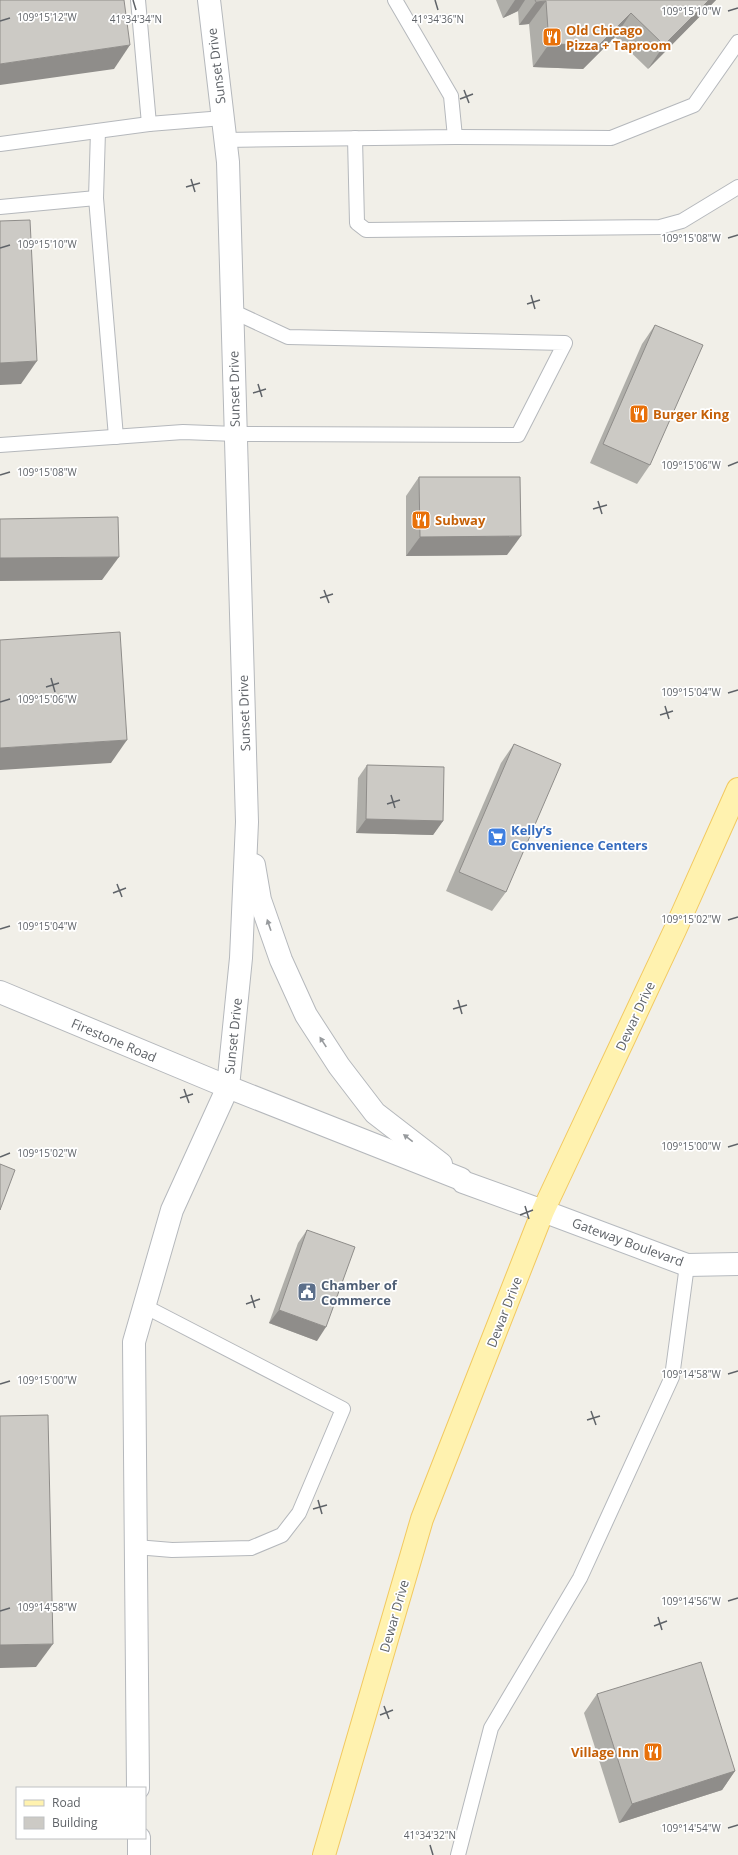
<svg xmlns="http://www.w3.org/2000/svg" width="738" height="1855" font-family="'Open Sans',sans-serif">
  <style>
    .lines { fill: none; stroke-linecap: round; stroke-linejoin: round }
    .service-casing { stroke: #b5b8bc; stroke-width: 16 }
    .minor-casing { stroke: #b5b8bc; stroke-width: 24 }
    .tertiary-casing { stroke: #b5b8bc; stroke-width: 24 }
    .secondary-casing { stroke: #b6babf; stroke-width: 24 }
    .primary-casing { stroke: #f2c960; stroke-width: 24 }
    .service { stroke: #fff; stroke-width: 14 }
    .minor { stroke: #fff; stroke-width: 22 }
    .tertiary { stroke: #fff; stroke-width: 22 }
    .secondary { stroke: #fff; stroke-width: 22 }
    .primary { stroke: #fff2af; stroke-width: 22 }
    .wall { fill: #afaea9 }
    .shaded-wall { fill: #8f8d8a }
    .building { fill: #cccac5; stroke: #8f8d8a }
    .oneway { fill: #979a9d }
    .ticks { fill: none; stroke: #5f6368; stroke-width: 1.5 }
    .labels { text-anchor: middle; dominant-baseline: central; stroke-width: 3.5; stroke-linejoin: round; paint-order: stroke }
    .food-label { font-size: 13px; font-weight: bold; fill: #c56008; stroke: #fff; text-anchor: start }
    .street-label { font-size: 13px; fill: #5f6368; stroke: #fff }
    .shop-label { font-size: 13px; font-weight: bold; fill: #366cbe; stroke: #fff; text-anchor: start }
    .service-label { font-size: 13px; font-weight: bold; fill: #4e5e75; stroke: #fff; text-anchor: start }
    .ticks-label { font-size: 10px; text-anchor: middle; fill: #5f6368; stroke: #fff; stroke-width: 3.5; stroke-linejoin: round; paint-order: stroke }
  </style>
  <rect width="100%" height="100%" fill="#f1efe8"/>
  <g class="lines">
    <defs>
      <g id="service">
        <path d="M 138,0 L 149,124"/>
        <path d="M 98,131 L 96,198 L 116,437"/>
        <path d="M 455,137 L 611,138 L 694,105 L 738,42"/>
        <path d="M 355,138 L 357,223 L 366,230 L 660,227 L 682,221 L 738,187"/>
        <path d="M 225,140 L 455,137 L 451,96 L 395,0"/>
        <path d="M 0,144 L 149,124 L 223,118"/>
        <path d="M 0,207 L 96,198"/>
        <path d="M 0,445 L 183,432 L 236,434 L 518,435 L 565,343 L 288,337 L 232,311"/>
        <path d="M 136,1547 L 172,1550 L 251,1548 L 282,1535 L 299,1513 L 343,1409 L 144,1306"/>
        <path d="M 458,1855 L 491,1728 L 580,1578 L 672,1377 L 687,1265"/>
      </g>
      <g id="minor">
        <path d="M 0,992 L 228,1087 L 172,1210 L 134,1342 L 138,1788"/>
        <path d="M 139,1838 L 139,1855"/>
      </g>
      <g id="tertiary">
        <path d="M 209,0 L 228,162 L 247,822 L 241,958 L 228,1087 L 461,1179 L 463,1182 L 543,1211"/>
        <path d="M 254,865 L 260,900 L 281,960 L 306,1015 L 339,1066 L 375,1113 L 441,1164"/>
      </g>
      <path id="secondary" d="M 543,1211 L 687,1265 L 738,1264"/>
      <path id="primary" d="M 324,1855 L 422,1519 L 543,1211 L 675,930 L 738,789"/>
    </defs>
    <use href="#service" class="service-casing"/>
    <use href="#minor" class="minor-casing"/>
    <use href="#tertiary" class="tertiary-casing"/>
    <use href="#secondary" class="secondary-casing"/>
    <use href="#primary" class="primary-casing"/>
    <use href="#service" class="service"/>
    <use href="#minor" class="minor"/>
    <use href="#tertiary" class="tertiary"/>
    <use href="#secondary" class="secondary"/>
    <use href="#primary" class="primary"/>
  </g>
  <g class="wall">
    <path d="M 496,0 L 716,0 L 648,69 L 615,37 L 583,69 L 533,67 L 529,24 L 519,25 L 518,11 L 503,18 Z"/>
    <path d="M 655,325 L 650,465 L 637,484 L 590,463 L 642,344 Z"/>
    <path d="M 419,477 L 507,555 L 406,556 L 406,496 Z"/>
    <path d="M 514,744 L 506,892 L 492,911 L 446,891 L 501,763 Z"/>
    <path d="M 367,765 L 443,821 L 433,835 L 356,833 L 358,778 Z"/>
    <path d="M 307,1230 L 317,1341 L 269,1323 L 298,1243 Z"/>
    <path d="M 597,1694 L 735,1771 L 722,1790 L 619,1823 L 584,1713 Z"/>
  </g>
  <g class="shaded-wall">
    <path d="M 515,0 L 525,0 L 518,11 L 503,18 Z"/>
    <path d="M 709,0 L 716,0 L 648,69 L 664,45 Z"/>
    <path d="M 546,1 L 529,24 L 519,25 L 536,2 Z"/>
    <path d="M 631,13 L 615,37 L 583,69 L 533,67 L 549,44 Z"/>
    <path d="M 130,45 L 114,69 L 0,85 L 0,64 Z"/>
    <path d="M 37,361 L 21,384 L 0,385 L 0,363 Z"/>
    <path d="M 521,536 L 507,555 L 406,556 L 420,537 Z"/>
    <path d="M 119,557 L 102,580 L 0,581 L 0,558 Z"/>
    <path d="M 127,740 L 111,763 L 0,770 L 0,748 Z"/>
    <path d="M 366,819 L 443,821 L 433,835 L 356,833 Z"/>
    <path d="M 279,1310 L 326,1327 L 317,1341 L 269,1323 Z"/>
    <path d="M 53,1644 L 36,1667 L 0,1668 L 0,1645 Z"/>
    <path d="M 735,1771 L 722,1790 L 619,1823 L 632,1804 Z"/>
  </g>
  <g class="building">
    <path d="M 0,0 L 124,0 L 130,45 L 0,64 Z"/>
    <path d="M 535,0 L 709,0 L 664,45 L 631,13 L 599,45 L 549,44 L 546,1 L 536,2 Z"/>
    <path d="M 30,220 L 37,361 L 0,363 L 0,221 Z"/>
    <path d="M 655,325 L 703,345 L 650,465 L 603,444 Z"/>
    <path d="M 419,477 L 520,477 L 521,536 L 420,537 Z"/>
    <path d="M 118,517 L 119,557 L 0,558 L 0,519 Z"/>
    <path d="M 120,632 L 127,740 L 0,748 L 0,640 Z"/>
    <path d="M 514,744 L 561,764 L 506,892 L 459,872 Z"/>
    <path d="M 367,765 L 444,767 L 443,821 L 366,819 Z"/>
    <path d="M 0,1164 L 15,1170 L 0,1210 Z"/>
    <path d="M 307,1230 L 355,1247 L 326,1327 L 279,1310 Z"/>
    <path d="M 48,1415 L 53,1644 L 0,1645 L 0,1416 Z"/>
    <path d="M 701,1662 L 735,1771 L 632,1804 L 597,1694 Z"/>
  </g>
  <defs><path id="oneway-solid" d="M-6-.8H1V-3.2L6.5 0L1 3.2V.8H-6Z"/></defs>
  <g class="oneway">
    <use href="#oneway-solid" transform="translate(269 925) rotate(-109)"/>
    <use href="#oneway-solid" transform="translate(323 1042) rotate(-123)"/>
    <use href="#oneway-solid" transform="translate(408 1138) rotate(-142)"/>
  </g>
  <path class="ticks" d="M 133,0 L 136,10M 435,0 L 438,10M 728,11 L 738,8M 0,21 L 10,18M 464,90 L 469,103M 460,99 L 473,94M 191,179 L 195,192M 186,187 L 200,183M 728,238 L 738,235M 0,248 L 10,245M 531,295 L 535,309M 527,304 L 540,300M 258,384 L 262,397M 253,393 L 266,389M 728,466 L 738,462M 0,475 L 10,472M 598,501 L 602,514M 593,509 L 607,505M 324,590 L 329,603M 320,598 L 333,594M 51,678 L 55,692M 46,687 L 59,683M 728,693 L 738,690M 0,702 L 10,699M 665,706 L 669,719M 660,715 L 673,711M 391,795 L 395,808M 387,804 L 400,800M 117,884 L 122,897M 113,893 L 126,888M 728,920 L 738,917M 0,929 L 10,926M 458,1000 L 462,1014M 453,1009 L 467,1005M 184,1089 L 189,1103M 180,1098 L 193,1094M 728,1147 L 738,1144M 0,1157 L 10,1153M 525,1206 L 529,1219M 520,1215 L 533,1210M 251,1295 L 255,1308M 246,1304 L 260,1299M 728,1374 L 738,1371M 0,1384 L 10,1381M 591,1411 L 596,1425M 587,1420 L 600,1416M 318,1500 L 322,1514M 313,1509 L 327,1505M 728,1601 L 738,1598M 0,1611 L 10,1608M 658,1617 L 662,1630M 654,1626 L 667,1621M 384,1706 L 389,1719M 380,1715 L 393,1710M 728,1828 L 738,1825M 430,1845 L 433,1855"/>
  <defs>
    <symbol id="restaurant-square" viewBox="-11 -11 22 22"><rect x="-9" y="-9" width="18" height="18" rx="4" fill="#e8710a" stroke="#fff"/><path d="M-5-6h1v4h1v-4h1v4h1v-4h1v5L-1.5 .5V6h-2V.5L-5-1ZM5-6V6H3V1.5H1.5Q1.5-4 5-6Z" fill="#fff"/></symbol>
    <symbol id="supermarket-square" viewBox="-11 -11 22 22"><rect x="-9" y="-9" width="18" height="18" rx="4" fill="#3f7fe0" stroke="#fff"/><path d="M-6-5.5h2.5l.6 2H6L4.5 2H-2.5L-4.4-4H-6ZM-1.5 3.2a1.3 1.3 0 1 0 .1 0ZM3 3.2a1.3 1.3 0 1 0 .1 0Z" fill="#fff"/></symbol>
    <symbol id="civic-square" viewBox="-11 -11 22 22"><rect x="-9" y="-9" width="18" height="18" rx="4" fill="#5c6f8a" stroke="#fff"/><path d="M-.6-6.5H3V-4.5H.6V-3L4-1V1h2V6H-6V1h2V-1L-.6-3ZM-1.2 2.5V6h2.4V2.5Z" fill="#fff"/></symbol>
  </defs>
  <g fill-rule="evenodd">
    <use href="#restaurant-square" x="541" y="26" width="22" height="22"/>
    <use href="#restaurant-square" x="628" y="403" width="22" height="22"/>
    <use href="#restaurant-square" x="410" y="509" width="22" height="22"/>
    <use href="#supermarket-square" x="486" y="826" width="22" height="22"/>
    <use href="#civic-square" x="296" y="1281" width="22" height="22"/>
    <use href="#restaurant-square" x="642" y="1741" width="22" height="22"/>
  </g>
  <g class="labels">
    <g class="food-label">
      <text x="566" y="30">Old Chicago<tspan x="566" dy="15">Pizza + Taproom</tspan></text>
      <text x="653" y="414">Burger King</text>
      <text x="435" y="520">Subway</text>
      <text x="639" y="1752" text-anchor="end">Village Inn</text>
    </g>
    <g class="street-label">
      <text transform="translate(216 66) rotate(-97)">Sunset Drive</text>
      <text transform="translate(234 389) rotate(-91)">Sunset Drive</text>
      <text transform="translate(244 713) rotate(-92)">Sunset Drive</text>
      <text transform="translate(635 1016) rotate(-65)">Dewar Drive</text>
      <text transform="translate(233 1036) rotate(-84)">Sunset Drive</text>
      <text transform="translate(114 1040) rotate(23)">Firestone Road</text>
      <text transform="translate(628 1242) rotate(20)">Gateway Boulevard</text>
      <text transform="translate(504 1312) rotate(-69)">Dewar Drive</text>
      <text transform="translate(394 1616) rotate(-74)">Dewar Drive</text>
    </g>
    <g class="shop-label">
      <text x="511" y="830">Kelly’s<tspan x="511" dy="15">Convenience Centers</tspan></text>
    </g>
    <g class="service-label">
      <text x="321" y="1285">Chamber of<tspan x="321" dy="15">Commerce</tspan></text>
    </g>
  </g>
  <g class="ticks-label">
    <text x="691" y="15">109°15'10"W</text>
    <text x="47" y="21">109°15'12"W</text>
    <text x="136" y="23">41°34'34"N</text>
    <text x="438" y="23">41°34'36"N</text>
    <text x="691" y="242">109°15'08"W</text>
    <text x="47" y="248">109°15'10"W</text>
    <text x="691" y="469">109°15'06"W</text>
    <text x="47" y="476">109°15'08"W</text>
    <text x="691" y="696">109°15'04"W</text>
    <text x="47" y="703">109°15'06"W</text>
    <text x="691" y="923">109°15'02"W</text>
    <text x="47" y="930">109°15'04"W</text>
    <text x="691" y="1150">109°15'00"W</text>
    <text x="47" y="1157">109°15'02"W</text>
    <text x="691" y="1378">109°14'58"W</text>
    <text x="47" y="1384">109°15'00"W</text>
    <text x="691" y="1605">109°14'56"W</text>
    <text x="47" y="1611">109°14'58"W</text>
    <text x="691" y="1832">109°14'54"W</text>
    <text x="430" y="1839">41°34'32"N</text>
  </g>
  <rect x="16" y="1787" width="130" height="52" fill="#ffffff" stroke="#bfc1c3"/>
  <rect x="24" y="1800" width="20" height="6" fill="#fff2af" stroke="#bfc1c3"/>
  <text x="52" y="1807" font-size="12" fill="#5f6368">Road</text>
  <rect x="24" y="1817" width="20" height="12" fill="#cccac5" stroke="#bfc1c3"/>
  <text x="52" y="1827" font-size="12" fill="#5f6368">Building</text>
</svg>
